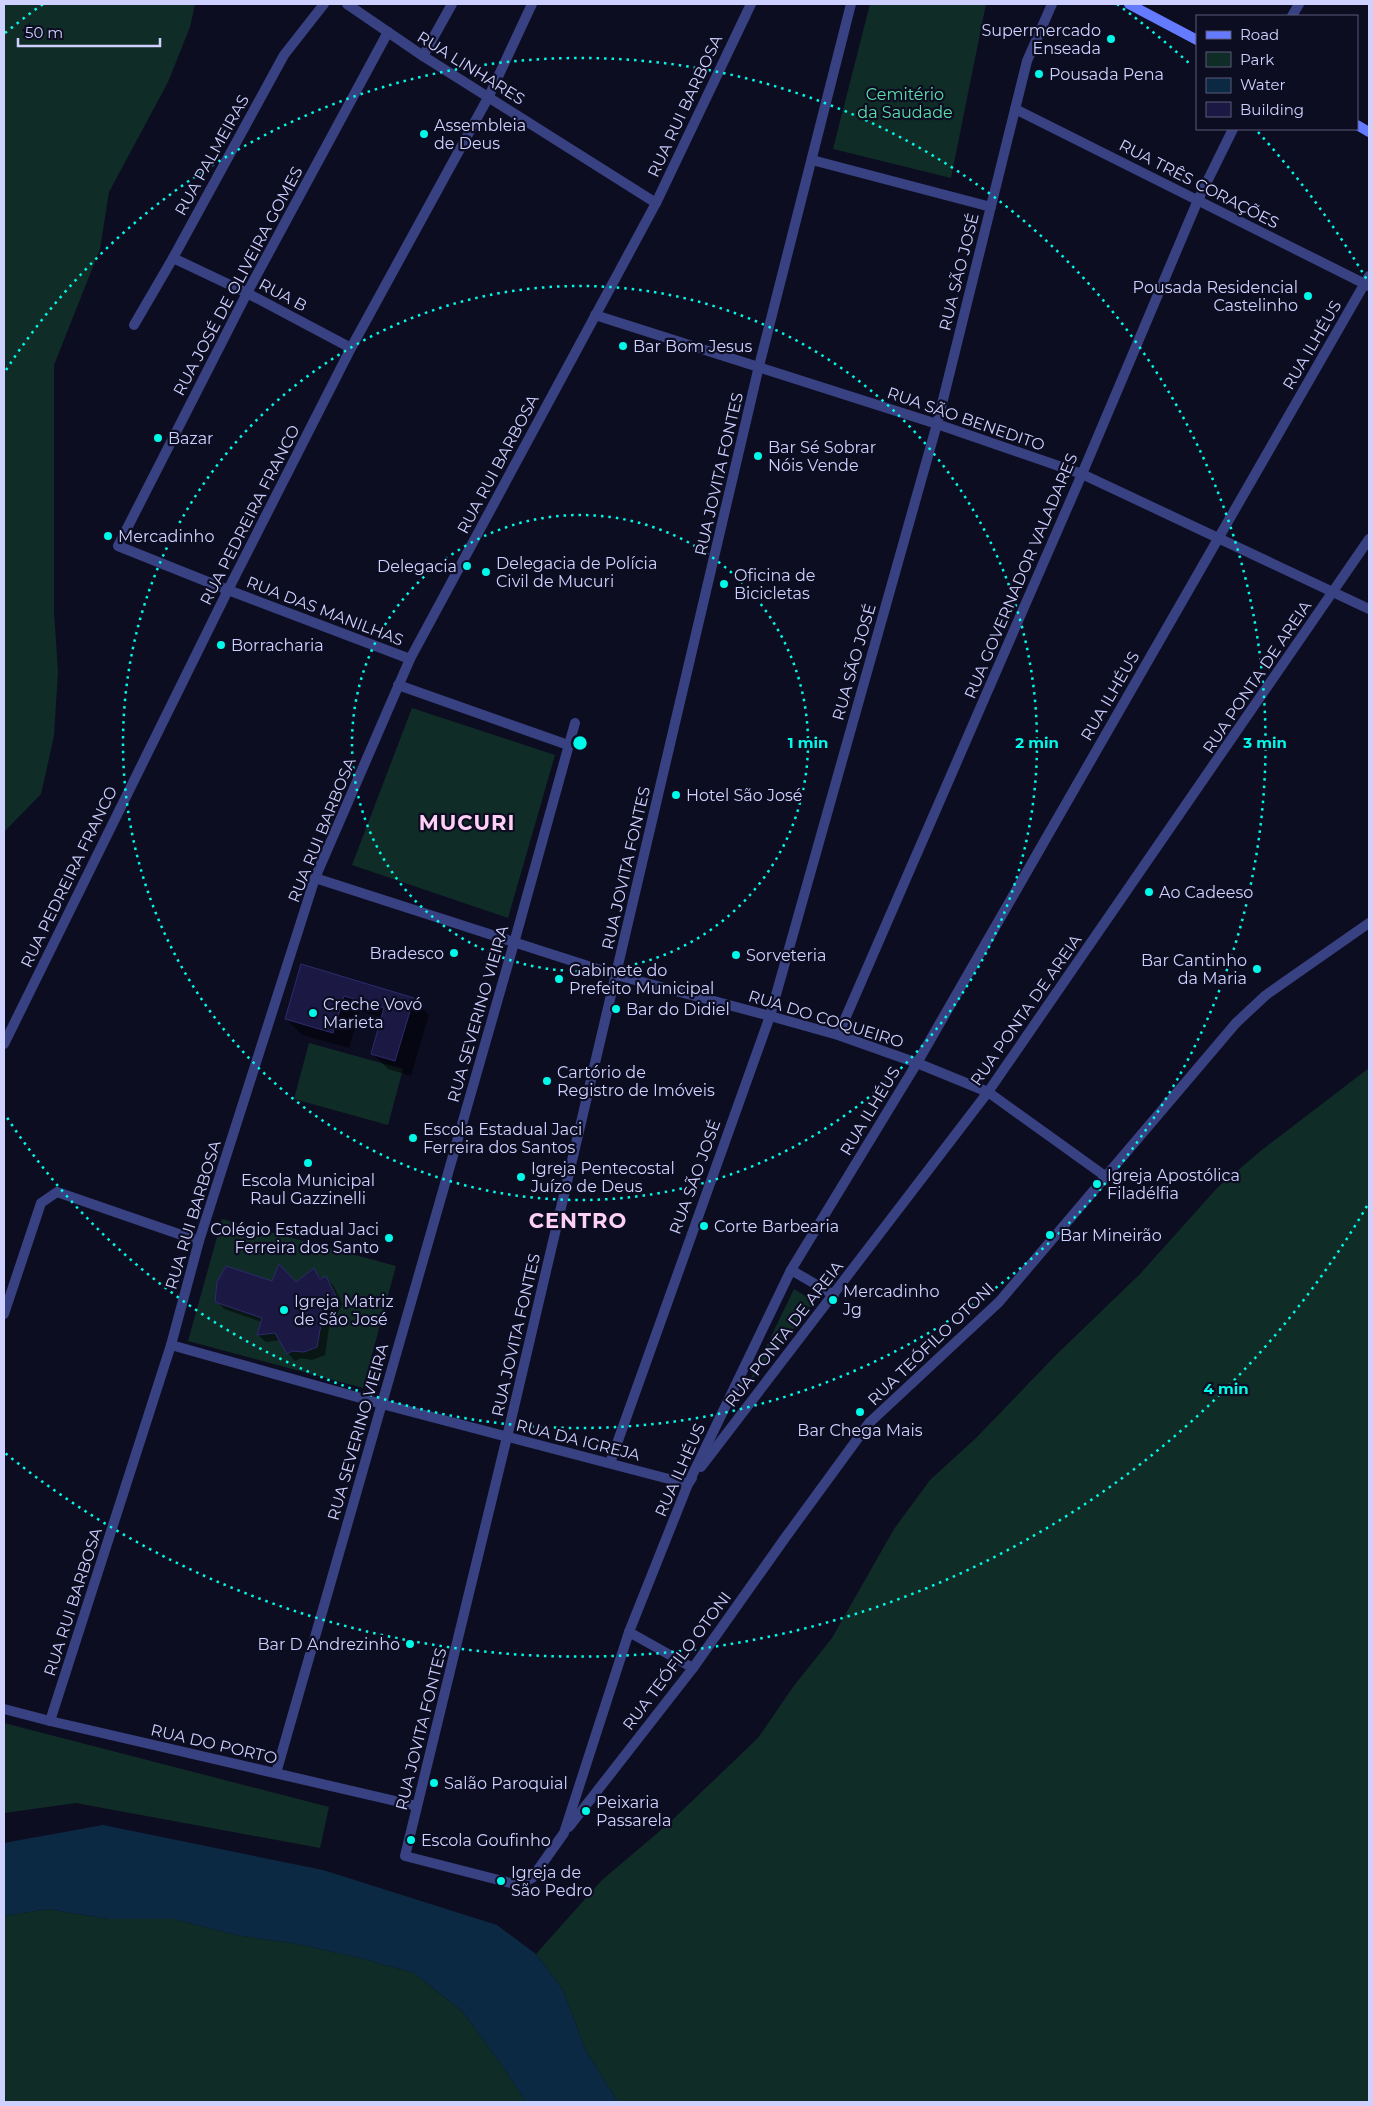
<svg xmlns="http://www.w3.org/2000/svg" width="1373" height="2106" font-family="Montserrat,sans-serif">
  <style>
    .green { fill: #102c26 }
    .water { fill: #0b2943 }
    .shadow { fill: #0007 }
    .building { fill: #1b1943; stroke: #2d2b6f }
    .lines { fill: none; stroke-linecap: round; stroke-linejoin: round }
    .street { stroke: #384181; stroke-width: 10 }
    .secondary { stroke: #657bff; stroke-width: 10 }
    .ring { fill: none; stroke: #00f9e8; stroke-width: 2.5; stroke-dasharray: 2.5 5 }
    .poi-dot { fill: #00f9e8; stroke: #0d0d22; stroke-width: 2 }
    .labels { text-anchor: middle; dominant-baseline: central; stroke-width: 4.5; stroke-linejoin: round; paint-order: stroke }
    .poi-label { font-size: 16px; fill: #ced1ff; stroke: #0d0d22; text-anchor: start }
    .street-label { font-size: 16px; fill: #ced1ff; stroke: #0d0d22 }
    .park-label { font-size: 16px; fill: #5ae0a8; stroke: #0d0d22 }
    .district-label { font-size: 21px; font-weight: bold; letter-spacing: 1px; fill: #ffd0f6; stroke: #0d0d22 }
    .centre { fill: #00f9e8; stroke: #0d0d22; stroke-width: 2.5 }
    .ring-label { font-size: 15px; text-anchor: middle; font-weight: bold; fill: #00f9e8; stroke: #0d0d22; stroke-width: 4.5; stroke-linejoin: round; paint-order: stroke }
  </style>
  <rect width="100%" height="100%" fill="#0d0d22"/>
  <g class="green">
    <path d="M 4,4 L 195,4 L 190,27 L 168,82 L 109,192 L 100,249 L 54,365 L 54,611 L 58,672 L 54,736 L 41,794 L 4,832 Z"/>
    <path d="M 870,4 L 986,4 L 951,178 L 833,149 Z"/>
    <path d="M 412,708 L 555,755 L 508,918 L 352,865 Z"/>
    <path d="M 309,1043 L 403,1069 L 388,1125 L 294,1099 Z"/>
    <path d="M 1369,1068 L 1369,2102 L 618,2102 L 586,2051 L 563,1990 L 536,1954 L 602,1880 L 667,1825 L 758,1738 L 793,1687 L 832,1638 L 894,1529 L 930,1480 L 975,1439 L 1056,1355 L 1140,1274 L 1218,1187 L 1263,1149 Z"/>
    <path d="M 222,1219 L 396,1266 L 363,1388 L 188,1341 Z"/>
    <path d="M 794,1289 L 815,1302 L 747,1386 Z"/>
    <path d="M 4,1723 L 329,1807 L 320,1848 L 76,1803 L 4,1813 Z"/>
    <path d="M 48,1909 L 109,1919 L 174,1919 L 236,1935 L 297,1944 L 356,1957 L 414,1973 L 463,2012 L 501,2064 L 526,2102 L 4,2102 L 4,1916 Z"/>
  </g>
  <path class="water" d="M 103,1825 L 323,1870 L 497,1925 L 536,1954 L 563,1990 L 586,2051 L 618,2102 L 526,2102 L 501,2064 L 463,2012 L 414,1973 L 356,1957 L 297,1944 L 236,1935 L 174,1919 L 109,1919 L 48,1909 L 4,1916 L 4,1843 Z"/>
  <g class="shadow">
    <path d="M 302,966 L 413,999 L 429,1015 L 411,1076 L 388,1069 L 372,1053 L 383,1018 L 360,1011 L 349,1048 L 302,1035 L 286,1019 Z"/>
    <path d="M 314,1270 L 322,1279 L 325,1277 L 333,1285 L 343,1304 L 329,1327 L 325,1355 L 312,1360 L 301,1358 L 295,1361 L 288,1353 L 281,1340 L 266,1342 L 258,1335 L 262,1322 L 224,1309 L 217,1301 L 273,1282 L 296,1283 Z"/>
  </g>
  <g class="building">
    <path d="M 301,964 L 414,998 L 395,1061 L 371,1054 L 384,1008 L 344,996 L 333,1033 L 285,1019 Z"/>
    <path d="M 279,1264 L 296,1282 L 314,1268 L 320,1279 L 326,1276 L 336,1296 L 322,1319 L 317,1347 L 304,1352 L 292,1351 L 287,1354 L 275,1333 L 257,1335 L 262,1318 L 215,1302 L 217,1282 L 226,1266 L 272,1281 Z"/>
  </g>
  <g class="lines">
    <g class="street">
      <path d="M 347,4 L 423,56 L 656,203"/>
      <path d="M 851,4 L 759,366 L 507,1437 L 405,1856 L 518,1885 L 532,1878 L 564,1833 L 629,1632 L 688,1484 L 791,1270 L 917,1063 L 1369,276"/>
      <path d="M 1292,16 L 1299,4"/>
      <path d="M 388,32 L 247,293 L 118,546 L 228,590 L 410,659"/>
      <path d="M 423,56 L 452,4"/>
      <path d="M 1015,109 L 1369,286"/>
      <path d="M 812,160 L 991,207"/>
      <path d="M 173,258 L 247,293 L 351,348"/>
      <path d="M 595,315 L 937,424 L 1082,474 L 1369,609"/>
      <path d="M 134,325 L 173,258 L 284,55 L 324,4"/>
      <path d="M 398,685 L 568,745"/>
      <path d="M 315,878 L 616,975 L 770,1016 L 838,1035 L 917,1063 L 988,1092 L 1105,1176"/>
      <path d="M 838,1035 L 1082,474 L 1198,200 L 1233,129"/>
      <path d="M 4,1044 L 228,590 L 351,348 L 489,96 L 532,4"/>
      <path d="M 791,1270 L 834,1295"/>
      <path d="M 4,1314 L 41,1203 L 57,1192 L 199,1241"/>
      <path d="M 171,1345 L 382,1404 L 688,1484 L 692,1478"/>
      <path d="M 610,1463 L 770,1016 L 937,424 L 1027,61 L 1052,4"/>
      <path d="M 701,1467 L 988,1092 L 1369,539"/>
      <path d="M 629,1632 L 693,1668"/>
      <path d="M 4,1709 L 50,1721 L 417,1806"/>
      <path d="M 50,1721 L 171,1345 L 199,1241 L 315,878 L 410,659 L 656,203 L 751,4"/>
      <path d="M 276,1773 L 514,943 L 575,723"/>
      <path d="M 569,1827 L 693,1668 L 785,1538 L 869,1423 L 999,1302 L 1236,1023 L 1266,995 L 1369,923"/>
    </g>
    <g class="secondary">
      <path d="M 1129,4 L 1197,40"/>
      <path d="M 1357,125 L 1369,132"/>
    </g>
  </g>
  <g class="ring">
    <circle cx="580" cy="743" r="228"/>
    <circle cx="580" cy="743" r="457"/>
    <path d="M6 370A685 685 0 1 1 6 1116"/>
    <path d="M1367 1206A913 913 0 0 1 5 1453M5 33A913 913 0 0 1 43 4M1117 4A913 913 0 0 1 1191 65M1258 132A913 913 0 0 1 1367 280"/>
  </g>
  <g class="poi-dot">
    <circle cx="1111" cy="39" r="5"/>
    <circle cx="1039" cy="74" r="5"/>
    <circle cx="424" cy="134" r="5"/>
    <circle cx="1308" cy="296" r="5"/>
    <circle cx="623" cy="346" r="5"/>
    <circle cx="158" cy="438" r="5"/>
    <circle cx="758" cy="456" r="5"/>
    <circle cx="108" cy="536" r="5"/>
    <circle cx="467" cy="566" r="5"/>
    <circle cx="486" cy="572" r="5"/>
    <circle cx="724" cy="584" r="5"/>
    <circle cx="221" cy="645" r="5"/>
    <circle cx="676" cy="795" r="5"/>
    <circle cx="1149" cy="892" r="5"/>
    <circle cx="454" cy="953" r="5"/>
    <circle cx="736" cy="955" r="5"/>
    <circle cx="1257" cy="969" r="5"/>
    <circle cx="559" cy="979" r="5"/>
    <circle cx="616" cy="1009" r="5"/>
    <circle cx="313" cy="1013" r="5"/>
    <circle cx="547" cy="1081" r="5"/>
    <circle cx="413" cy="1138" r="5"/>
    <circle cx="308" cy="1163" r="5"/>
    <circle cx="521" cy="1177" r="5"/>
    <circle cx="1097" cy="1184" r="5"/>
    <circle cx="704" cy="1226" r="5"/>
    <circle cx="1050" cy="1235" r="5"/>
    <circle cx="389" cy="1238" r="5"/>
    <circle cx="833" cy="1300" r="5"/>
    <circle cx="284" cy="1310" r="5"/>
    <circle cx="860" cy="1412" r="5"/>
    <circle cx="410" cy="1644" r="5"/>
    <circle cx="434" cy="1783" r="5"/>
    <circle cx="586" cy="1811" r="5"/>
    <circle cx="411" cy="1840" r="5"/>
    <circle cx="501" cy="1881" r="5"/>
  </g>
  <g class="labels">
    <g class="poi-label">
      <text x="1101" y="30" text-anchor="end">Supermercado<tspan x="1101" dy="18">Enseada</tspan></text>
      <text x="1049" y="74">Pousada Pena</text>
      <text x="434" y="125">Assembleia<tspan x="434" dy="18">de Deus</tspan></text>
      <text x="1298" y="287" text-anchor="end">Pousada Residencial<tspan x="1298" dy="18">Castelinho</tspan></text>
      <text x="633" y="346">Bar Bom Jesus</text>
      <text x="168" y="438">Bazar</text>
      <text x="768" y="447">Bar Sé Sobrar<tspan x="768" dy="18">Nóis Vende</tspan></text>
      <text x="118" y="536">Mercadinho</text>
      <text x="496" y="563">Delegacia de Polícia<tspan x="496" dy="18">Civil de Mucuri</tspan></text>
      <text x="457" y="566" text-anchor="end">Delegacia</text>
      <text x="734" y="575">Oficina de<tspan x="734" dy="18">Bicicletas</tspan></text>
      <text x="231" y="645">Borracharia</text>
      <text x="686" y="795">Hotel São José</text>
      <text x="1159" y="892">Ao Cadeeso</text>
      <text x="444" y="953" text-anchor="end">Bradesco</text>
      <text x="746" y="955">Sorveteria</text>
      <text x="1247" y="960" text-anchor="end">Bar Cantinho<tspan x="1247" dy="18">da Maria</tspan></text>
      <text x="569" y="970">Gabinete do<tspan x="569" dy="18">Prefeito Municipal</tspan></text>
      <text x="323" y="1004">Creche Vovó<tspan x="323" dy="18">Marieta</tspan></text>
      <text x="626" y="1009">Bar do Didiel</text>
      <text x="557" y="1072">Cartório de<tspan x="557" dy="18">Registro de Imóveis</tspan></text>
      <text x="423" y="1129">Escola Estadual Jaci<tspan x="423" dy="18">Ferreira dos Santos</tspan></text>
      <text x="531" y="1168">Igreja Pentecostal<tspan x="531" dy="18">Juízo de Deus</tspan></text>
      <text x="1107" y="1175">Igreja Apostólica<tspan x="1107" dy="18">Filadélfia</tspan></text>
      <text x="308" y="1180" text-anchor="middle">Escola Municipal<tspan x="308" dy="18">Raul Gazzinelli</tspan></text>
      <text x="714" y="1226">Corte Barbearia</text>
      <text x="379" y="1229" text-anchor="end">Colégio Estadual Jaci<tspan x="379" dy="18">Ferreira dos Santo</tspan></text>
      <text x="1060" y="1235">Bar Mineirão</text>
      <text x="843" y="1291">Mercadinho<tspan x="843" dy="18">Jg</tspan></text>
      <text x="294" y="1301">Igreja Matriz<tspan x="294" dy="18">de São José</tspan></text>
      <text x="860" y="1430" text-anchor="middle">Bar Chega Mais</text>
      <text x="400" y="1644" text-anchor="end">Bar D Andrezinho</text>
      <text x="444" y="1783">Salão Paroquial</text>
      <text x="596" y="1802">Peixaria<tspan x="596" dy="18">Passarela</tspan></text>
      <text x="421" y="1840">Escola Goufinho</text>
      <text x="511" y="1872">Igreja de<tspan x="511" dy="18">São Pedro</tspan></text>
    </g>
    <g class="street-label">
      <text transform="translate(471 68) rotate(32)">RUA LINHARES</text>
      <text transform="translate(685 106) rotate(-65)">RUA RUI BARBOSA</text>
      <text transform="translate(212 155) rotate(-61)">RUA PALMEIRAS</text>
      <text transform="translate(1199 184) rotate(27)">RUA TRÊS CORAÇÕES</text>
      <text transform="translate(959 272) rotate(-76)">RUA SÃO JOSÉ</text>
      <text transform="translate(238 281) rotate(-62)">RUA JOSÉ DE OLIVEIRA GOMES</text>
      <text transform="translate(283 295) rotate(28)">RUA B</text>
      <text transform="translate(1312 345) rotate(-60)">RUA ILHÉUS</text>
      <text transform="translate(966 419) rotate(19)">RUA SÃO BENEDITO</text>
      <text transform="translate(498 464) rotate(-62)">RUA RUI BARBOSA</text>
      <text transform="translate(719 474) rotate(-77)">RUA JOVITA FONTES</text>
      <text transform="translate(250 515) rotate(-63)">RUA PEDREIRA FRANCO</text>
      <text transform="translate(1021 576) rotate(-67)">RUA GOVERNADOR VALADARES</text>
      <text transform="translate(325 611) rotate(21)">RUA DAS MANILHAS</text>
      <text transform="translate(854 662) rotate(-74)">RUA SÃO JOSÉ</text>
      <text transform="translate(1257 677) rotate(-56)">RUA PONTA DE AREIA</text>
      <text transform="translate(1110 696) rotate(-60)">RUA ILHÉUS</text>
      <text transform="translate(322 830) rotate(-68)">RUA RUI BARBOSA</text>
      <text transform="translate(626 868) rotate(-77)">RUA JOVITA FONTES</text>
      <text transform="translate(69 877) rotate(-64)">RUA PEDREIRA FRANCO</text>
      <text transform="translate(1026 1010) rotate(-55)">RUA PONTA DE AREIA</text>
      <text transform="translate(478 1014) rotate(-74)">RUA SEVERINO VIEIRA</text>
      <text transform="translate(826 1019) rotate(17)">RUA DO COQUEIRO</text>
      <text transform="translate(870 1111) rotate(-59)">RUA ILHÉUS</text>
      <text transform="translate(695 1177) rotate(-70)">RUA SÃO JOSÉ</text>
      <text transform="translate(193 1215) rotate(-73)">RUA RUI BARBOSA</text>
      <text transform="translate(784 1334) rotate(-52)">RUA PONTA DE AREIA</text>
      <text transform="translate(516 1335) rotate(-77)">RUA JOVITA FONTES</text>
      <text transform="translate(931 1344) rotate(-44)">RUA TEÓFILO OTONI</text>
      <text transform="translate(358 1432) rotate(-74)">RUA SEVERINO VIEIRA</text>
      <text transform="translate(578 1440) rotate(14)">RUA DA IGREJA</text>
      <text transform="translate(680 1470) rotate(-66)">RUA ILHÉUS</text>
      <text transform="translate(73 1602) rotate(-72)">RUA RUI BARBOSA</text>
      <text transform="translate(677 1661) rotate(-53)">RUA TEÓFILO OTONI</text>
      <text transform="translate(421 1729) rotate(-76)">RUA JOVITA FONTES</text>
      <text transform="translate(214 1744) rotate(13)">RUA DO PORTO</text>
    </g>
    <g class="park-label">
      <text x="905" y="94">Cemitério<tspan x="905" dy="18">da Saudade</tspan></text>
    </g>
    <g class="district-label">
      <text x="467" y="822">MUCURI</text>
      <text x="578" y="1220">CENTRO</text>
    </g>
  </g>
  <circle cx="580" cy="743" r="8" class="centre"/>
  <g class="ring-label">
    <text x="808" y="748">1 min</text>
    <text x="1037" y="748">2 min</text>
    <text x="1265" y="748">3 min</text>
    <text x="1226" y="1394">4 min</text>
  </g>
  <rect width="1373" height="2106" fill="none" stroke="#ced1ff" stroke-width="10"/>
  <rect x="1196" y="15" width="162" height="115" fill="#0d0d22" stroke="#5a5b7a"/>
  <rect x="1206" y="31" width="25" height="8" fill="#657bff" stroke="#5a5b7a"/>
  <text x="1240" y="40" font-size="15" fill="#ced1ff">Road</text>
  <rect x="1206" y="52" width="25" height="15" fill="#102c26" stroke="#5a5b7a"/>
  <text x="1240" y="65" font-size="15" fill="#ced1ff">Park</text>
  <rect x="1206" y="78" width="25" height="15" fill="#0b2943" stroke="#5a5b7a"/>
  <text x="1240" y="90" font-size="15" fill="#ced1ff">Water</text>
  <rect x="1206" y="102" width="25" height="15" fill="#1b1943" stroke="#5a5b7a"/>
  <text x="1240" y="115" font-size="15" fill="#ced1ff">Building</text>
  <path d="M18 38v8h142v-8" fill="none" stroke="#ced1ff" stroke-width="2.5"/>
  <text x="25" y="38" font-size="15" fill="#ced1ff" stroke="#0d0d22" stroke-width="4" paint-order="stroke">50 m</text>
</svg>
